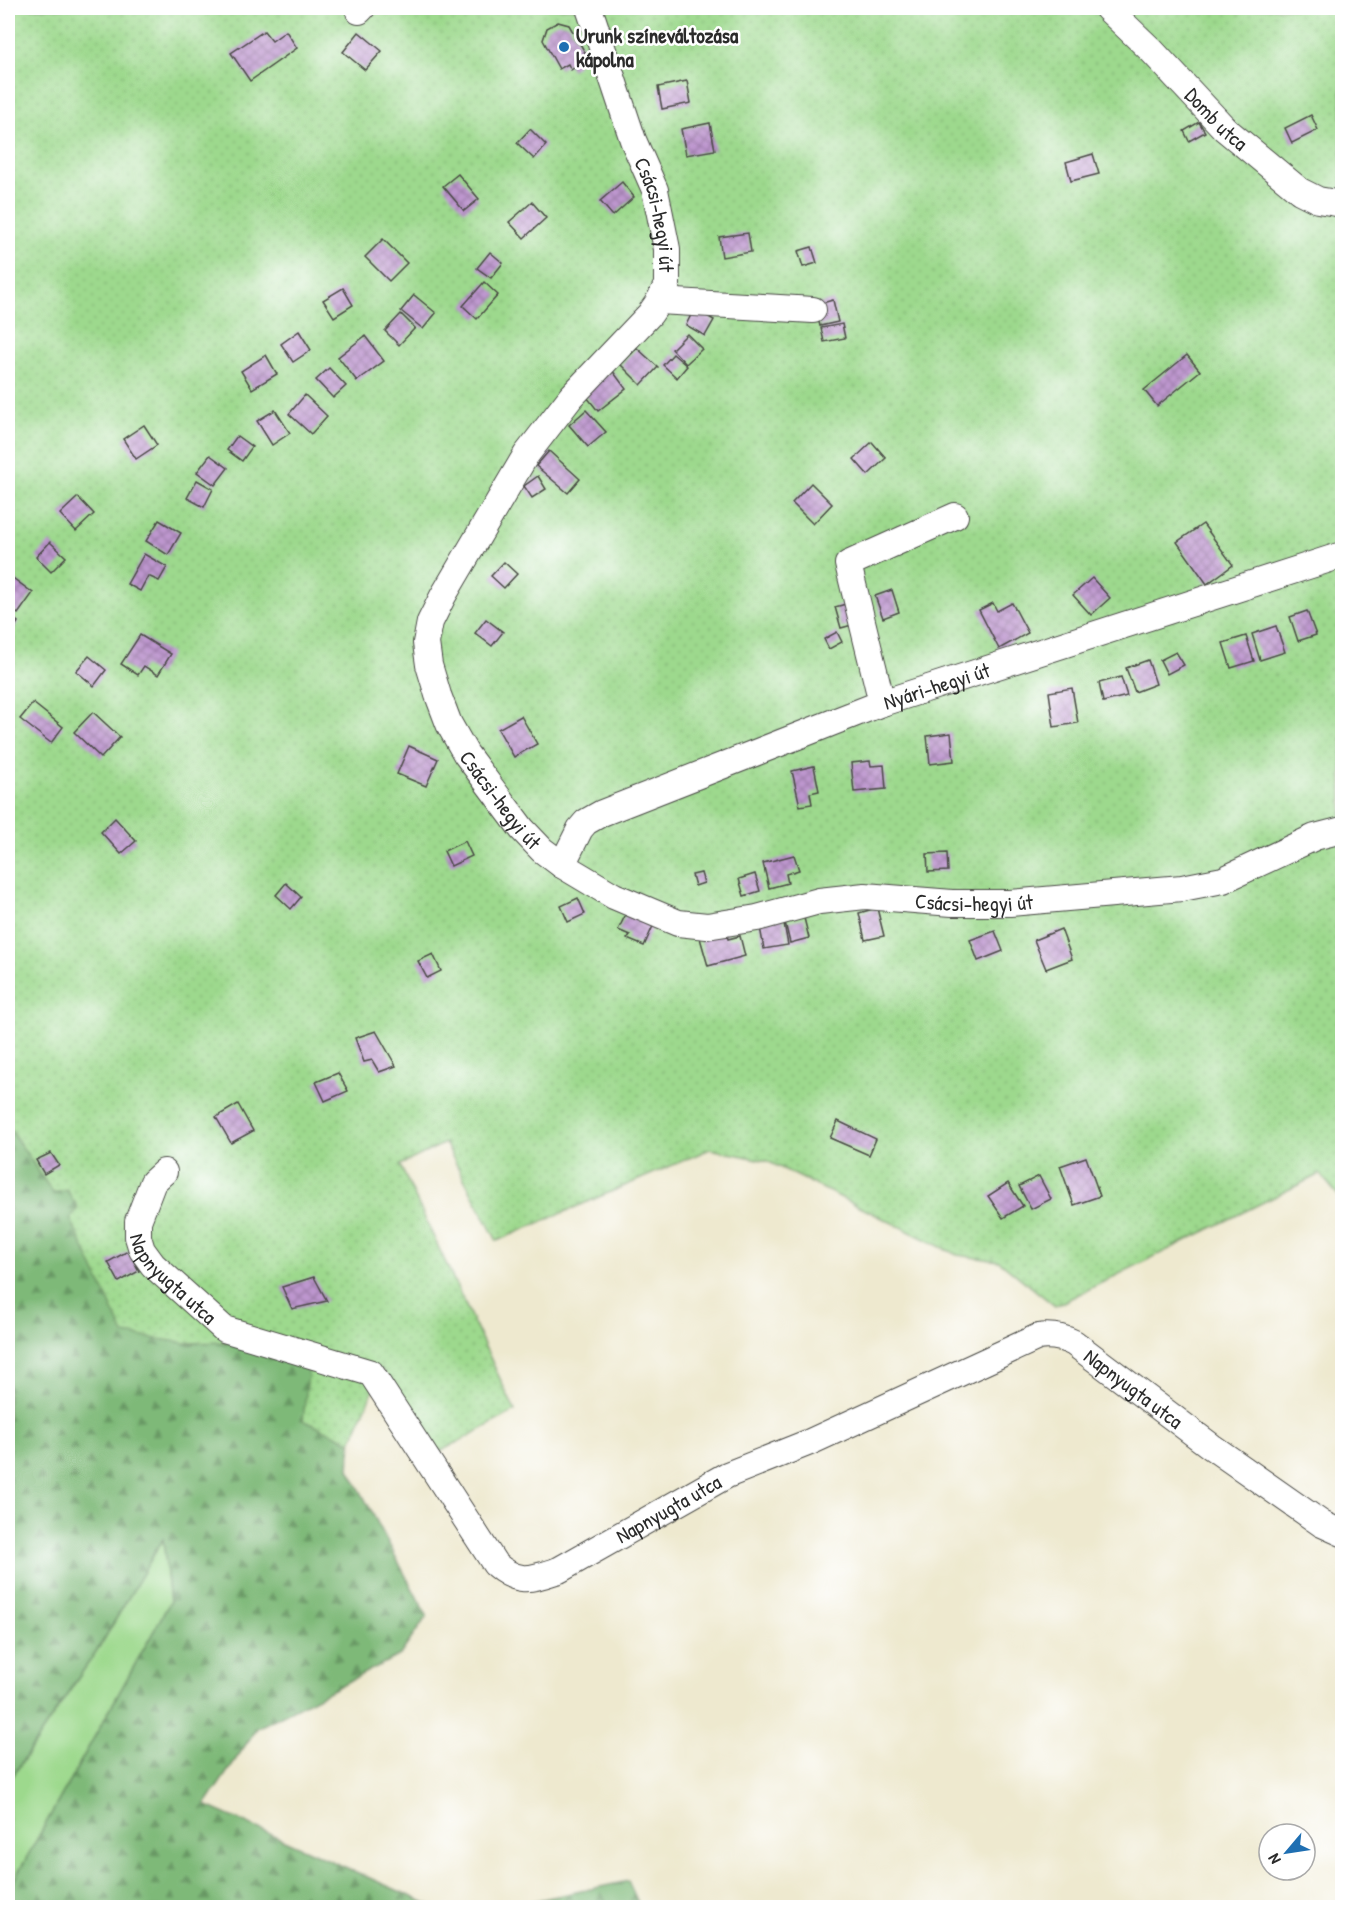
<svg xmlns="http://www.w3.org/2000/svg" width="1350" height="1915" font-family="'Patrick Hand',sans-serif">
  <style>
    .grass { fill: #9dd98d; stroke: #64825c; stroke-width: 1.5 }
    .forest { fill: url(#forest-firs); stroke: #547252; stroke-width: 1.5 }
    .garden { fill: url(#garden-dots); stroke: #64825c; stroke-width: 1.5 }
    .building { fill: url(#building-cross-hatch) }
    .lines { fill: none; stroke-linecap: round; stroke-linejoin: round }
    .minor-casing { stroke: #484844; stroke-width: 28 }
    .minor { stroke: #fff; stroke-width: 26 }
    .poi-dot { fill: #1f6fb2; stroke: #fff; stroke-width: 2 }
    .labels { text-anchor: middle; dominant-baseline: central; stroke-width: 5; stroke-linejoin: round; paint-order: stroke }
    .poi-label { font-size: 21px; font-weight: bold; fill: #2b2b2b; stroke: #fff; text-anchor: start }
    .street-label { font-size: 21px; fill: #2b2b2b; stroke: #fff }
  </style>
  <defs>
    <pattern id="forest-firs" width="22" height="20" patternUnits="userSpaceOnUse" patternTransform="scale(1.5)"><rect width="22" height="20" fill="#7eb978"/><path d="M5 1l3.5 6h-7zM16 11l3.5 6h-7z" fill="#679763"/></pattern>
    <pattern id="garden-dots" width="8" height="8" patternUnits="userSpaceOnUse" patternTransform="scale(1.5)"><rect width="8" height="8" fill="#9dd98d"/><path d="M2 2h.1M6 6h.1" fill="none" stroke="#87ba7a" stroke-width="1.8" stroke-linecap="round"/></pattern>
    <pattern id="building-cross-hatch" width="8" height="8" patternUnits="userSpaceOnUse" patternTransform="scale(1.5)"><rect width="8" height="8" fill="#be97cf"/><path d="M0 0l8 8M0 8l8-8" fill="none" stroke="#9b7ba8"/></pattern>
  </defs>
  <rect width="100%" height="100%" fill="#fff"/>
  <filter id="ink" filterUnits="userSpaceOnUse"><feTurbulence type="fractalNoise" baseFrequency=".0167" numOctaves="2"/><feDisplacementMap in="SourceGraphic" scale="12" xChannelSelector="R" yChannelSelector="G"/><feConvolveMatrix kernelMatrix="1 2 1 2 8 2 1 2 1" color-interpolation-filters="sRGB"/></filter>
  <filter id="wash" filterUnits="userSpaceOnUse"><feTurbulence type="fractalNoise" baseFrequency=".008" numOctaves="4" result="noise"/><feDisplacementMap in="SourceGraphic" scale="24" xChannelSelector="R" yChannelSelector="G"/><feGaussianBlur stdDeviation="1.35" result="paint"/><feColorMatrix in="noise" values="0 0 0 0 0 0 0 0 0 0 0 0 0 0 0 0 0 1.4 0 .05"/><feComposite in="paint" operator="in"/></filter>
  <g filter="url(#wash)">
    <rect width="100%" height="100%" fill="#eee9cf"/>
    <path class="grass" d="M 163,1538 L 170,1602 L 8,1891 L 8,1783 L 103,1641 Z"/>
    <g class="forest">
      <path d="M 8,1126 L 53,1193 L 67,1190 L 78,1208 L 186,1343 L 230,1342 L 310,1365 L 303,1420 L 351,1442 L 349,1469 L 427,1616 L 400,1655 L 257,1728 L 205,1805 L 435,1907 L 76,1908 L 70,1904 L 51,1907 L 8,1907 L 8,1891 L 170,1602 L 163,1539 L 103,1641 L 8,1783 Z"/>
      <path d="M 628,1881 L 640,1907 L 505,1907 Z"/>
    </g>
    <path class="garden" d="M 8,8 L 1342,8 L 1342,1200 L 1320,1174 L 1055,1306 L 999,1261 L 957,1255 L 767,1161 L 710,1149 L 497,1241 L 445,1143 L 400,1165 L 515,1411 L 434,1455 L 382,1369 L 351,1442 L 303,1420 L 309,1365 L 230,1342 L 186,1343 L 124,1334 L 70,1218 L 78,1208 L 67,1190 L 53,1193 L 8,1126 Z"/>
    <g id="blocks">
      <g class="building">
        <path d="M 558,22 L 569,25 L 586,54 L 575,60 L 578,65 L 571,70 L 568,64 L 559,69 L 543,40 L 547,28 Z"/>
        <path d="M 264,31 L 272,41 L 286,31 L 297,48 L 250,81 L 231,53 Z"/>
        <path d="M 359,32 L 382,51 L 365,70 L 343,52 Z"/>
        <path d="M 687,81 L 691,103 L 662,109 L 658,87 Z"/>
        <path d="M 1311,115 L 1318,130 L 1292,143 L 1285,128 Z"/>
        <path d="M 1199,122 L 1205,132 L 1189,141 L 1184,131 Z"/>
        <path d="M 710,123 L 715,150 L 686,155 L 681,129 Z"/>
        <path d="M 530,129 L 546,145 L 534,159 L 517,143 Z"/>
        <path d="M 1093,154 L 1099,174 L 1071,181 L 1066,162 Z"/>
        <path d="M 458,174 L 479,199 L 464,211 L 443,186 Z"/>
        <path d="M 622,182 L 634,197 L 613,216 L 600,201 Z"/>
        <path d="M 532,202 L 546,218 L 524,238 L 509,222 Z"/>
        <path d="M 748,233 L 751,252 L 722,257 L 719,237 Z"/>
        <path d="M 383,239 L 407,263 L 389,281 L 365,257 Z"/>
        <path d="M 812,247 L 817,263 L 803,267 L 798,251 Z"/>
        <path d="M 490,252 L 503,263 L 491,278 L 477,268 Z"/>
        <path d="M 484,282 L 498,295 L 477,319 L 463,306 Z"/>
        <path d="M 343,288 L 353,305 L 334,317 L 323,300 Z"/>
        <path d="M 414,295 L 436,313 L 423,329 L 401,311 Z"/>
        <path d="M 833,300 L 838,322 L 820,326 L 815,305 Z"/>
        <path d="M 694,309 L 714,320 L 705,336 L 686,325 Z"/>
        <path d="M 401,314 L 415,328 L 399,345 L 385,331 Z"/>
        <path d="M 842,324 L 845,338 L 824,342 L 821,328 Z"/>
        <path d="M 299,331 L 311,350 L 293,362 L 281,344 Z"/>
        <path d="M 687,334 L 702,349 L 686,364 L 672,349 Z"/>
        <path d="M 365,336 L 384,361 L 357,381 L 338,357 Z"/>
        <path d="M 637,348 L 658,367 L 641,385 L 621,365 Z"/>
        <path d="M 673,354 L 687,366 L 677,378 L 663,365 Z"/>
        <path d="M 266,355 L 277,374 L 252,389 L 241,371 Z"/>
        <path d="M 1187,355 L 1200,371 L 1157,406 L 1144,390 Z"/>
        <path d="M 329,368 L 346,386 L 333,398 L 316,380 Z"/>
        <path d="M 612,370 L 626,389 L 598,411 L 583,392 Z"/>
        <path d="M 305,395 L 327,416 L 311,434 L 289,414 Z"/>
        <path d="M 275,410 L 290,433 L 272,445 L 257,421 Z"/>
        <path d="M 586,410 L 606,432 L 588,447 L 569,425 Z"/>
        <path d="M 144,425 L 157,445 L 136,459 L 123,439 Z"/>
        <path d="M 237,436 L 252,447 L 242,461 L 227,450 Z"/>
        <path d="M 872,442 L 886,458 L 868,475 L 854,459 Z"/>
        <path d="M 549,451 L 580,479 L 568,493 L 536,466 Z"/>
        <path d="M 210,455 L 228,468 L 215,485 L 197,472 Z"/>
        <path d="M 538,476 L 546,489 L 532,498 L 524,486 Z"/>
        <path d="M 197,480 L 213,489 L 204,507 L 187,498 Z"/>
        <path d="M 811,483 L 832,504 L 813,524 L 792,503 Z"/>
        <path d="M 78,497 L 94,514 L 76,531 L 60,514 Z"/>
        <path d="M 159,520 L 181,533 L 168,555 L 146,541 Z"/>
        <path d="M 1203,524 L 1233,565 L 1207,584 L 1177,542 Z"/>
        <path d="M 50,542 L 66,557 L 51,572 L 36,557 Z"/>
        <path d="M 144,554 L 167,567 L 159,581 L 148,576 L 140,591 L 127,584 Z"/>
        <path d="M 504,562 L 517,574 L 504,588 L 491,576 Z"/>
        <path d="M 10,576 L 33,593 L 18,614 L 8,606 L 8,580 Z"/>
        <path d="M 1092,578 L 1110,598 L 1091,615 L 1073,595 Z"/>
        <path d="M 892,590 L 899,612 L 883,618 L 875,596 Z"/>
        <path d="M 993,603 L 997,611 L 1012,603 L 1028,633 L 999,649 L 979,610 Z"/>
        <path d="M 846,604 L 852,625 L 841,628 L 835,607 Z"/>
        <path d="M 1307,611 L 1316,635 L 1298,641 L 1290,617 Z"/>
        <path d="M 8,614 L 18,622 L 8,638 Z"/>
        <path d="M 486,619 L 503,632 L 492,646 L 475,633 Z"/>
        <path d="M 1276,626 L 1285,652 L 1260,660 L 1252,634 Z"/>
        <path d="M 837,632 L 842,642 L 829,649 L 824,639 Z"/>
        <path d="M 140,635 L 171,654 L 158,675 L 144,666 L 138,675 L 121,664 Z"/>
        <path d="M 1246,636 L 1254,661 L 1231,668 L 1223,643 Z"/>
        <path d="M 1176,652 L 1184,665 L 1167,674 L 1160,660 Z"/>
        <path d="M 89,656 L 106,670 L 94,686 L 76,671 Z"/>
        <path d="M 1148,660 L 1156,684 L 1135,692 L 1126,668 Z"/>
        <path d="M 1121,677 L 1127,696 L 1103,702 L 1099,683 Z"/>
        <path d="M 1072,688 L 1078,723 L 1054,727 L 1049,692 Z"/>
        <path d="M 33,703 L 63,727 L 51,743 L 20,719 Z"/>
        <path d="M 93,712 L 120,737 L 101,758 L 74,732 Z"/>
        <path d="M 521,716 L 537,744 L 514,757 L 498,729 Z"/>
        <path d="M 951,733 L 954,761 L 930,764 L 927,736 Z"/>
        <path d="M 409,746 L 438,759 L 426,786 L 397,774 Z"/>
        <path d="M 870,761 L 871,766 L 884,765 L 886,789 L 854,792 L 851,763 Z"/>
        <path d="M 814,766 L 819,791 L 810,793 L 812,804 L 800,806 L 792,771 Z"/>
        <path d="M 115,818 L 136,841 L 121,854 L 101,832 Z"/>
        <path d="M 465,841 L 472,856 L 451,866 L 444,851 Z"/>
        <path d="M 947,853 L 948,871 L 928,872 L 927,854 Z"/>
        <path d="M 794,855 L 799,870 L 786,874 L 788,883 L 769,888 L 763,863 Z"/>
        <path d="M 701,873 L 704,883 L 695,886 L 692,875 Z"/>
        <path d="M 755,874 L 760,891 L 744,896 L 739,879 Z"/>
        <path d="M 286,883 L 301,897 L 291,909 L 276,895 Z"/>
        <path d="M 578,898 L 585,914 L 568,922 L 561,906 Z"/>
        <path d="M 877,908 L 884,936 L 865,940 L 859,913 Z"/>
        <path d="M 627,912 L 654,924 L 644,946 L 627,939 L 630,935 L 618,930 Z"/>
        <path d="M 783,918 L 788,945 L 764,949 L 759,922 Z"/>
        <path d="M 804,918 L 809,938 L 790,943 L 785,922 Z"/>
        <path d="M 1061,929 L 1072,959 L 1046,969 L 1034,940 Z"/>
        <path d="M 726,931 L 728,939 L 740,936 L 745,956 L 708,966 L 700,938 Z"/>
        <path d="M 995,931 L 1003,951 L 978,961 L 970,940 Z"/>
        <path d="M 433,954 L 441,971 L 427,978 L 418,961 Z"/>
        <path d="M 376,1031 L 396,1066 L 379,1072 L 372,1060 L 364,1062 L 355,1038 Z"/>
        <path d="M 338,1073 L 348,1091 L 325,1101 L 316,1082 Z"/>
        <path d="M 238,1104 L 253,1131 L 231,1143 L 216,1117 Z"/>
        <path d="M 838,1121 L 876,1139 L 869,1155 L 830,1138 Z"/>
        <path d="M 51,1153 L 59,1165 L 44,1174 L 36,1160 Z"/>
        <path d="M 1086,1157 L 1100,1196 L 1074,1205 L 1060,1166 Z"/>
        <path d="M 1039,1176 L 1051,1199 L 1031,1209 L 1019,1186 Z"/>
        <path d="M 1008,1183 L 1023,1206 L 1003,1218 L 988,1196 Z"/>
        <path d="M 128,1251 L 139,1271 L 119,1282 L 108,1262 Z"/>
        <path d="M 314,1277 L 327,1301 L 292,1309 L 282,1287 Z"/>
      </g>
    </g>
  </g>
  <g filter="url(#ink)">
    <use href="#blocks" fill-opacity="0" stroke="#484844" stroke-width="1.5"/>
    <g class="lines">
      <defs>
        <g id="minor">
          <path id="s1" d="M 589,8 L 633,140 L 655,190 L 667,249 L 667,285 L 659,301 L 650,314 L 571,397 L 526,455 L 443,596 L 430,622 L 426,643 L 429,665 L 438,695 L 449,724 L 466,754 L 522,829 L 542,850 L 562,865 L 614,896 L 678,923 L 707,926 L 757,918 L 819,901 L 865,896 L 952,903 L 1010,903 L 1182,888 L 1223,880 L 1315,837 L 1342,830"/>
          <path id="s2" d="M 1107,8 L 1152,51 L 1225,129 L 1300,191 L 1318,200 L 1342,204"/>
          <path d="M 359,11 L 362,8"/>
          <path d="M 659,301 L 813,310"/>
          <path d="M 882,703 L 848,564 L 955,516"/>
          <path id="s3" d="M 562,865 L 580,829 L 586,822 L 602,813 L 882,703 L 1342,555"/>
          <path id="s4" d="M 164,1172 L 153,1182 L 138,1221 L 138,1237 L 142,1250 L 153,1265 L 224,1329 L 371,1373 L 495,1564 C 519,1585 531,1579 559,1570 L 727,1475 L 810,1442 L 1038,1337 C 1051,1335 1062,1337 1074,1343 L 1212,1447 L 1322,1524 L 1342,1533"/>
        </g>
      </defs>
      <use href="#minor" class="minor-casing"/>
      <use href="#minor" class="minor"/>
    </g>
  </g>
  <circle class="poi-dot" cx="564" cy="47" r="6"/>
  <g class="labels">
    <g class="poi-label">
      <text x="576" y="35">Urunk színeváltozása<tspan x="576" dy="24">kápolna</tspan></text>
    </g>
    <g class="street-label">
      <text stroke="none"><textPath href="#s2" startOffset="156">Domb utca</textPath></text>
      <text stroke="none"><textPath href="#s1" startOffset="218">Csácsi-hegyi út</textPath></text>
      <text stroke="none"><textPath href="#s3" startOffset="426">Nyári-hegyi út</textPath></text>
      <text stroke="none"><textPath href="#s1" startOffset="902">Csácsi-hegyi út</textPath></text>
      <text stroke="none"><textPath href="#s1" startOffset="1422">Csácsi-hegyi út</textPath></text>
      <text stroke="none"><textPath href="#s4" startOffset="128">Napnyugta utca</textPath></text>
      <text stroke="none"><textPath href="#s4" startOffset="1296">Napnyugta utca</textPath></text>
      <text stroke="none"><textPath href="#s4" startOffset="776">Napnyugta utca</textPath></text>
    </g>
  </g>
  <rect width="1350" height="1915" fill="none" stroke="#fff" stroke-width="30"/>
  <g transform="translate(1287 1852) rotate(241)"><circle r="28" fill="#ffffff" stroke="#aaaaaa" stroke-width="1.5"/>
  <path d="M0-4.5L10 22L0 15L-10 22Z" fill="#1f6fb2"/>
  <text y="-9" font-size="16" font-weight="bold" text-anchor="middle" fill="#2b2b2b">N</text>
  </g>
</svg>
